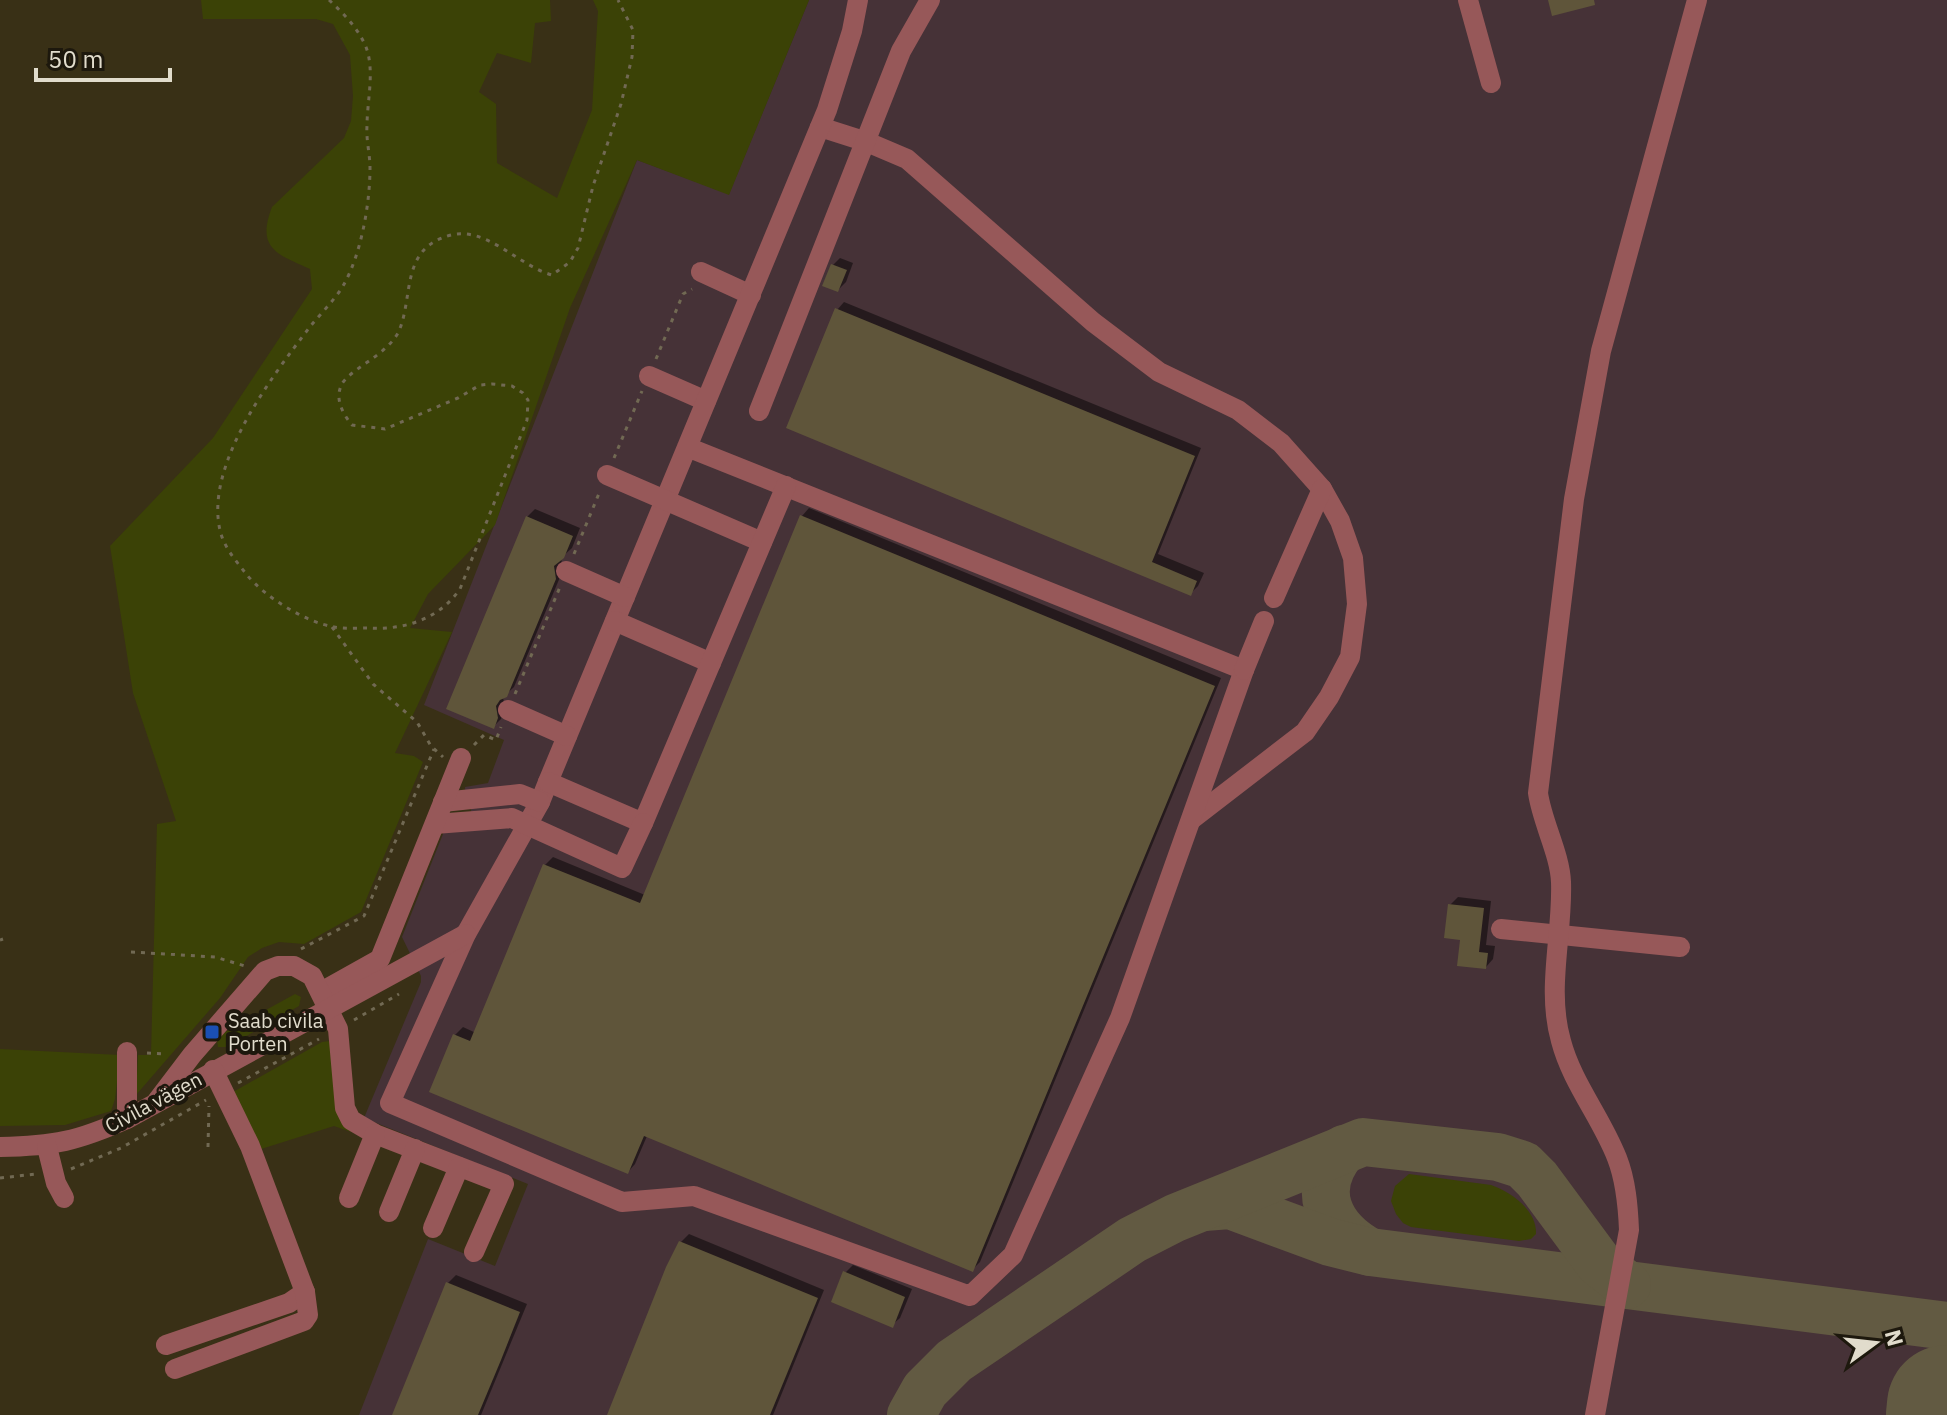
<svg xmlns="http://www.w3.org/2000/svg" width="1947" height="1415" font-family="'IBM Plex Sans',sans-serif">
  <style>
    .industrial { fill: #463237 }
    .green { fill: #3b4206 }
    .shadow { fill: #0007 }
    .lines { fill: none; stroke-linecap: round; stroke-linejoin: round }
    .taxiway { stroke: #625a42; stroke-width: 48 }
    .runway { stroke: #625a42; stroke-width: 120 }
    .building { fill: #5f553a }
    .path { stroke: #716953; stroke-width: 3; stroke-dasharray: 4 6; stroke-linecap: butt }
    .minor { stroke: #975859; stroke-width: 20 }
    .transit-dot { fill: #1a4fb4; stroke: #1d180d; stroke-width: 3 }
    .labels { text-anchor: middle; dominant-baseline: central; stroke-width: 8; stroke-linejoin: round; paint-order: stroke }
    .poi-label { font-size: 20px; fill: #e1dccc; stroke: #1d180d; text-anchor: start }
    .street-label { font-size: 20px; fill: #e1dccc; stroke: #1d180d }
  </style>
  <rect width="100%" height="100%" fill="#393016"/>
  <path class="industrial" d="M 809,0 L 1947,0 L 1947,1415 L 359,1415 L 428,1239 L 495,1266 L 528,1184 L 364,1118 L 421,982 L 421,976 L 402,937 L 445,829 L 472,827 L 471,808 L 466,808 L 465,787 L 488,783 L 504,740 L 424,705 L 637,160 L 729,194 Z"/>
  <g class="green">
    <path d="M 201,0 L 550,0 L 551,21 L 535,23 L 531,63 L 497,53 L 479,92 L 496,104 L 497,163 L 557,198 L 592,110 L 598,11 L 593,0 L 809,0 L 729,195 L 637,160 L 570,308 L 495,525 L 428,594 L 410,628 L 452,632 L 395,753 L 414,756 L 423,762 L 361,912 L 304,944 L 279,942 L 262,948 L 248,957 L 220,998 L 136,1095 L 138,1055 L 151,1055 L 157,824 L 176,821 L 133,693 L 110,546 L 213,438 L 312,289 L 310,269 C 277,254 256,249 272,207 L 344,138 L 351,121 L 353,96 L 350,55 L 333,24 L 316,19 L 203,19 Z"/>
    <path d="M 295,994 L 301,997 L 299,1006 L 227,1047 L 218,1047 L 217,1039 L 220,1035 Z"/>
    <path d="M 330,1041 L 345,1122 L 351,1132 L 334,1126 L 258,1150 L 233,1092 L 322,1042 Z"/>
    <path d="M 0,1049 L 120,1055 L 115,1099 L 111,1111 L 65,1125 L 0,1126 Z"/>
    <path d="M 1409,1174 L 1491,1185 C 1511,1192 1537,1210 1536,1234 L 1531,1239 L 1519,1241 L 1411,1227 L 1403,1223 L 1396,1214 L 1391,1201 L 1395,1186 Z"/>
  </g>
  <g class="shadow">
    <path d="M 840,258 L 853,263 L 846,282 L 838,290 L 833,265 Z"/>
    <path d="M 844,302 L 1201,448 L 1158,554 L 1204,573 L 1198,586 L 1190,594 L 837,310 Z"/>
    <path d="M 809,508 L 1221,678 L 980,1262 L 972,1270 L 647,1136 L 635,1164 L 628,1172 L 455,1035 L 463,1027 L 476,1033 L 545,865 L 553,857 L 645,895 L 802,516 Z"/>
    <path d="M 535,509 L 580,528 L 572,548 L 561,558 L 563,570 L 514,687 L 503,697 L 505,709 L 501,719 L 493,727 L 449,708 L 527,517 Z"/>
    <path d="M 1458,897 L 1491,901 L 1486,945 L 1495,946 L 1493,959 L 1486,967 L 1463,938 L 1450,905 Z"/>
    <path d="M 689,1234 L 824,1290 L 773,1415 L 609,1415 L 681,1242 Z"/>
    <path d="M 853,1265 L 912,1289 L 900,1318 L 892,1325 L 845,1273 Z"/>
    <path d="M 456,1275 L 527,1304 L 481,1415 L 394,1415 L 448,1283 Z"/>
  </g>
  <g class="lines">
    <g class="taxiway">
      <path d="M 1344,1149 C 1309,1189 1328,1229 1370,1252"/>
      <path d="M 1204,1207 L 1230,1205 L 1330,1242 L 1370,1252 L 1947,1326"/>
      <path d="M 911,1415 L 925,1390 L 954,1361 L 1132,1240 L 1175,1218 L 1363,1142 L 1498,1157 L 1523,1165 L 1537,1179 L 1599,1263 L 1627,1285"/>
    </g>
    <path class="runway" d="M 1946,1415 L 1947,1405"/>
  </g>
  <g class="building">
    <path d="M 1548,0 L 1594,0 L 1595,5 L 1552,16 Z"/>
    <path d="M 831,264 L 847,270 L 838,292 L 822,286 Z"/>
    <path d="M 835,308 L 1195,456 L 1152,562 L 1197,581 L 1191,596 L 786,428 Z"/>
    <path d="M 800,515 L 1215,686 L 973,1272 L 644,1136 L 628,1174 L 429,1092 L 453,1034 L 470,1041 L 543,864 L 640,903 Z"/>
    <path d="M 526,516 L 573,536 L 564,558 L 554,566 L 556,579 L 507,697 L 500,700 L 496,706 L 498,718 L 494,729 L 446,709 Z"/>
    <path d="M 1448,904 L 1484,908 L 1479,952 L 1488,953 L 1486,969 L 1457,966 L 1460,940 L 1444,938 Z"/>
    <path d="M 679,1241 L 818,1298 L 770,1415 L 607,1415 L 666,1267 Z"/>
    <path d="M 843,1271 L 905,1297 L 893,1328 L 831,1302 Z"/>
    <path d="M 446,1282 L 520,1312 L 501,1360 L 478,1415 L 392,1415 Z"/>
  </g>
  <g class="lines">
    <g class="path">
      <path d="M 329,0 C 344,14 358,28 366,47 C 375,71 367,101 367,126 C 366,140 370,154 370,168 C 370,204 361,255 343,286 C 334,301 320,314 309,328 C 271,378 202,468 221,534 C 226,550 237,562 247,575 C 265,597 305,622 334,627 C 346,629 359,628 370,628 C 405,630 439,619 460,589 L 527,420 L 528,400 L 523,393 L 512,386 L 492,384 L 480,385 L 458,398 L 385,429 L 352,425 C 343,414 335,400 341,386 C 347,370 387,356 399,331 C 414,295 400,248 451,235 C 486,226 519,266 552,275 L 570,262 L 578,248 L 593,186 L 621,104 L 632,57 L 633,30 L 618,0"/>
      <path d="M 656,359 L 683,294 L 692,289"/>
      <path d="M 614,458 L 642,391"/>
      <path d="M 574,554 L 600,491"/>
      <path d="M 332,627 L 373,684 L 417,722 L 431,746 L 443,757"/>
      <path d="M 515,694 L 560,587"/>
      <path d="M 474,745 L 484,735 L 496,740 L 501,727"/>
      <path d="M 0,940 L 3,939"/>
      <path d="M 301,949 L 364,916 L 434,749"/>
      <path d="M 131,952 L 215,957 L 245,966"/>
      <path d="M 354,1020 L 399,994"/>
      <path d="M 147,1053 L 167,1054"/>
      <path d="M 238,1083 L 319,1039"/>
      <path d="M 208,1147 L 209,1106"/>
      <path d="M 71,1169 L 121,1148 L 206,1100"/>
      <path d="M 0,1178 L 36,1174"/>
    </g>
    <g class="minor">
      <path d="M 1468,0 L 1491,83"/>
      <path d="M 820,127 L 867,142 L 907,159 L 1093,322 L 1159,372 L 1238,410 L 1281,443 L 1322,489 L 1340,521 L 1353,558 L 1357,604 L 1350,657 L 1329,697 L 1305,732 L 1192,819"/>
      <path d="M 701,272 L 751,295"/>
      <path d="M 649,376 L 706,401"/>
      <path d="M 759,411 L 901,51 L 930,0"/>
      <path d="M 687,447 L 1244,670 L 1120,1018 L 1013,1255 L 970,1296 L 694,1196 L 622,1202 L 390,1103 L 466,934 L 540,802 L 548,782 L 827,110 L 852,31 L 858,0"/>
      <path d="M 607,475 L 762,542"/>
      <path d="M 566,571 L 625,597"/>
      <path d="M 1274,598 L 1322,489"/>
      <path d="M 615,621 L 711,663"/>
      <path d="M 1244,670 L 1264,621"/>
      <path d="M 508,710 L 567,736"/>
      <path d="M 548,782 L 643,823 L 786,486"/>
      <path d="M 443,802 L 520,794 L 540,802"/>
      <path d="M 435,824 L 512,818 L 622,868 L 643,823"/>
      <path d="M 1501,929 L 1680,947"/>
      <path d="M 321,992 L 380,959 L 461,758"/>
      <path d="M 157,1101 L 192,1055 L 265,971 L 278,966 L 294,966 L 312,976 L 338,1029 L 345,1108 L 351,1120 L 375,1134 L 504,1184 L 474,1252"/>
      <path d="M 127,1119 L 127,1052"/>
      <path d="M 0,1147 C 54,1146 78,1141 127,1119 L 466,934"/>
      <path d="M 47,1147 L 56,1183 L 64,1198"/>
      <path d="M 349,1198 L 375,1134"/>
      <path d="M 389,1212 L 415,1149"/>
      <path d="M 433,1228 L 459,1167"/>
      <path d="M 166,1345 L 289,1303 L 305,1292"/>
      <path d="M 175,1369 L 304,1321 L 308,1315 L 305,1292 L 250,1146 L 213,1070"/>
      <path d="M 1595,1415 L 1629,1230 C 1628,1206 1626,1181 1617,1158 C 1601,1117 1572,1083 1561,1041 C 1546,989 1563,935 1561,882 C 1560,854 1542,822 1538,793 L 1574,499 L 1601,351 L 1697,0"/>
    </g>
  </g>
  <rect class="transit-dot" x="204" y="1024" width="16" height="16" rx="4"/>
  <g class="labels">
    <g class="poi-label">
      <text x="228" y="1020">Saab civila<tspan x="228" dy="23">Porten</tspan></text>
    </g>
    <g class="street-label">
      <text transform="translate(153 1102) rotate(-28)">Civila vägen</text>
    </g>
  </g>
  <g transform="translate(1875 1343) rotate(75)" stroke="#1d180d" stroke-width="6" paint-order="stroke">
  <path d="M0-6L14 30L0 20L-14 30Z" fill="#e1dccc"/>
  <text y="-12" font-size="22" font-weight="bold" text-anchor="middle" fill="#e1dccc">N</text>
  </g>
  <path d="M36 68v12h134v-12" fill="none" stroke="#e1dccc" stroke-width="4"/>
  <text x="48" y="68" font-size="24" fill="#e1dccc" stroke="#1d180d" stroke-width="6" paint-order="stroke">50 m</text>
</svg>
